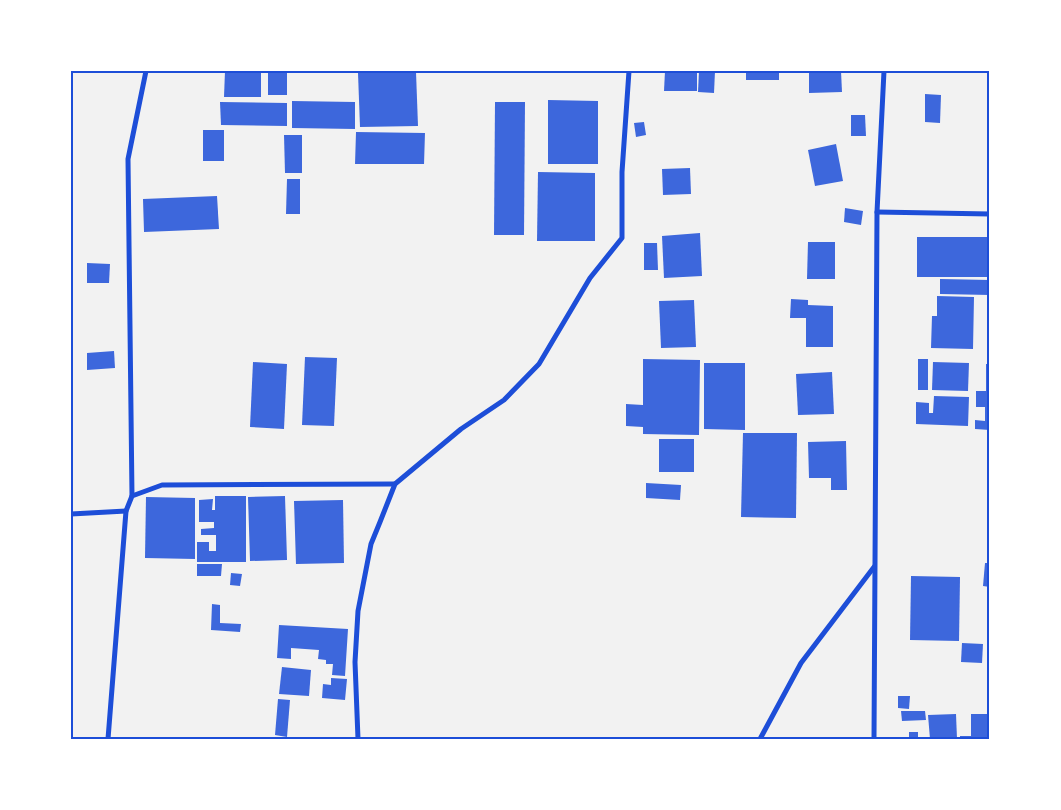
<svg xmlns="http://www.w3.org/2000/svg" width="1061" height="810" font-family="Arial,sans-serif">
  <style>
    .building { fill: #3d67dc }
    .lines { fill: none; stroke-linecap: round; stroke-linejoin: round }
    .minor { stroke: #1d4ed8; stroke-width: 5 }
    .neatline { fill: none; stroke: #1d4ed8; stroke-width: 2 }
  </style>
  <rect width="100%" height="100%" fill="#f2f2f2"/>
  <g class="building">
    <path d="M 225,71 L 261,71 L 261,97 L 224,97 Z"/>
    <rect x="268" y="71" width="19" height="24"/>
    <path d="M 665,71 L 697,71 L 697,91 L 664,91 Z"/>
    <path d="M 699,71 L 715,71 L 714,93 L 698,92 Z"/>
    <rect x="746" y="71" width="33" height="9"/>
    <path d="M 809,71 L 841,71 L 842,92 L 809,93 Z"/>
    <path d="M 416,72 L 418,126 L 360,127 L 358,73 Z"/>
    <path d="M 925,94 L 941,95 L 940,123 L 925,122 Z"/>
    <path d="M 548,100 L 598,101 L 598,164 L 548,164 Z"/>
    <path d="M 292,101 L 355,102 L 355,129 L 292,128 Z"/>
    <path d="M 220,102 L 287,103 L 287,126 L 221,125 Z"/>
    <path d="M 495,102 L 525,102 L 524,235 L 494,235 Z"/>
    <path d="M 851,115 L 865,115 L 866,136 L 851,136 Z"/>
    <path d="M 644,122 L 646,135 L 636,137 L 634,123 Z"/>
    <rect x="203" y="130" width="21" height="31"/>
    <path d="M 356,132 L 425,133 L 424,164 L 355,164 Z"/>
    <path d="M 284,135 L 302,135 L 302,173 L 285,173 Z"/>
    <path d="M 836,144 L 843,181 L 815,186 L 808,150 Z"/>
    <path d="M 690,168 L 691,194 L 663,195 L 662,169 Z"/>
    <path d="M 538,172 L 595,173 L 595,241 L 537,241 Z"/>
    <path d="M 287,179 L 300,179 L 300,214 L 286,214 Z"/>
    <path d="M 217,196 L 219,229 L 144,232 L 143,199 Z"/>
    <path d="M 845,208 L 863,211 L 861,225 L 844,222 Z"/>
    <path d="M 700,233 L 702,276 L 664,278 L 662,236 Z"/>
    <rect x="917" y="237" width="73" height="40"/>
    <path d="M 808,242 L 835,242 L 835,279 L 807,279 Z"/>
    <path d="M 644,243 L 657,243 L 658,270 L 644,270 Z"/>
    <path d="M 87,263 L 110,264 L 109,283 L 87,283 Z"/>
    <path d="M 940,279 L 990,280 L 990,295 L 940,294 Z"/>
    <path d="M 937,296 L 974,297 L 973,349 L 931,348 L 932,316 L 937,316 Z"/>
    <path d="M 791,299 L 808,300 L 808,305 L 833,306 L 833,347 L 806,347 L 806,318 L 790,318 Z"/>
    <path d="M 694,300 L 696,347 L 661,348 L 659,301 Z"/>
    <path d="M 114,351 L 115,368 L 87,370 L 87,353 Z"/>
    <path d="M 305,357 L 337,358 L 334,426 L 302,425 Z"/>
    <path d="M 643,359 L 700,360 L 699,435 L 643,434 L 643,427 L 626,426 L 626,404 L 643,405 Z"/>
    <rect x="918" y="359" width="10" height="31"/>
    <path d="M 253,362 L 287,364 L 284,429 L 250,427 Z"/>
    <path d="M 933,362 L 969,363 L 968,391 L 932,390 Z"/>
    <path d="M 704,363 L 745,363 L 745,430 L 704,429 Z"/>
    <path d="M 986,364 L 990,364 L 990,430 L 975,429 L 975,420 L 985,421 L 985,407 L 976,407 L 976,391 L 986,391 Z"/>
    <path d="M 832,372 L 834,414 L 798,415 L 796,374 Z"/>
    <path d="M 934,396 L 969,397 L 968,426 L 916,424 L 916,402 L 929,403 L 929,413 L 933,413 Z"/>
    <path d="M 743,433 L 797,433 L 796,518 L 741,517 Z"/>
    <rect x="659" y="439" width="35" height="33"/>
    <path d="M 846,441 L 847,490 L 831,490 L 831,478 L 809,478 L 808,442 Z"/>
    <path d="M 646,483 L 681,485 L 680,500 L 646,498 Z"/>
    <path d="M 215,496 L 246,496 L 246,562 L 197,562 L 197,542 L 209,542 L 209,551 L 216,551 L 216,535 L 201,535 L 201,529 L 214,528 L 214,522 L 199,522 L 199,500 L 213,499 L 212,510 L 215,510 Z"/>
    <path d="M 285,496 L 287,560 L 250,561 L 248,497 Z"/>
    <path d="M 146,497 L 195,498 L 195,559 L 145,558 Z"/>
    <path d="M 343,500 L 344,563 L 296,564 L 294,501 Z"/>
    <path d="M 985,563 L 990,563 L 990,587 L 983,586 Z"/>
    <path d="M 197,564 L 222,564 L 221,576 L 197,576 Z"/>
    <path d="M 231,573 L 242,574 L 240,586 L 230,585 Z"/>
    <path d="M 911,576 L 960,577 L 959,641 L 910,640 Z"/>
    <path d="M 212,604 L 220,605 L 220,623 L 241,624 L 240,632 L 211,630 Z"/>
    <path d="M 279,625 L 348,629 L 345,676 L 332,675 L 333,664 L 326,664 L 326,660 L 318,659 L 319,650 L 291,648 L 291,659 L 277,658 Z"/>
    <path d="M 962,643 L 983,644 L 982,663 L 961,662 Z"/>
    <path d="M 282,667 L 311,670 L 309,696 L 279,694 Z"/>
    <path d="M 331,678 L 347,679 L 345,700 L 322,698 L 323,684 L 331,685 Z"/>
    <path d="M 898,696 L 910,696 L 909,709 L 898,708 Z"/>
    <path d="M 278,699 L 290,700 L 287,737 L 275,735 Z"/>
    <path d="M 901,711 L 925,711 L 926,720 L 902,721 Z"/>
    <path d="M 956,714 L 957,739 L 930,739 L 928,715 Z"/>
    <path d="M 971,714 L 990,714 L 990,739 L 960,739 L 960,736 L 971,736 Z"/>
    <rect x="909" y="732" width="9" height="7"/>
  </g>
  <g class="lines">
    <g class="minor">
      <path d="M 877,212 L 990,214"/>
      <path d="M 132,496 L 128,159 L 146,71"/>
      <path d="M 71,514 L 126,511"/>
      <path d="M 108,739 L 126,511 L 132,496 L 162,485 L 395,484"/>
      <path d="M 358,739 L 355,662 L 358,611 L 371,544 L 380,522 L 395,484 L 461,429 L 504,400 L 539,364 L 590,278 L 622,238 L 622,172 L 629,71"/>
      <path d="M 760,739 L 801,663 L 874,567"/>
      <path d="M 874,739 L 877,212 L 884,71"/>
    </g>
  </g>
  <rect width="1061" height="810" fill="none" stroke="#ffffff" stroke-width="145"/>
  <rect x="72" y="72" width="916" height="666" class="neatline"/>
</svg>
